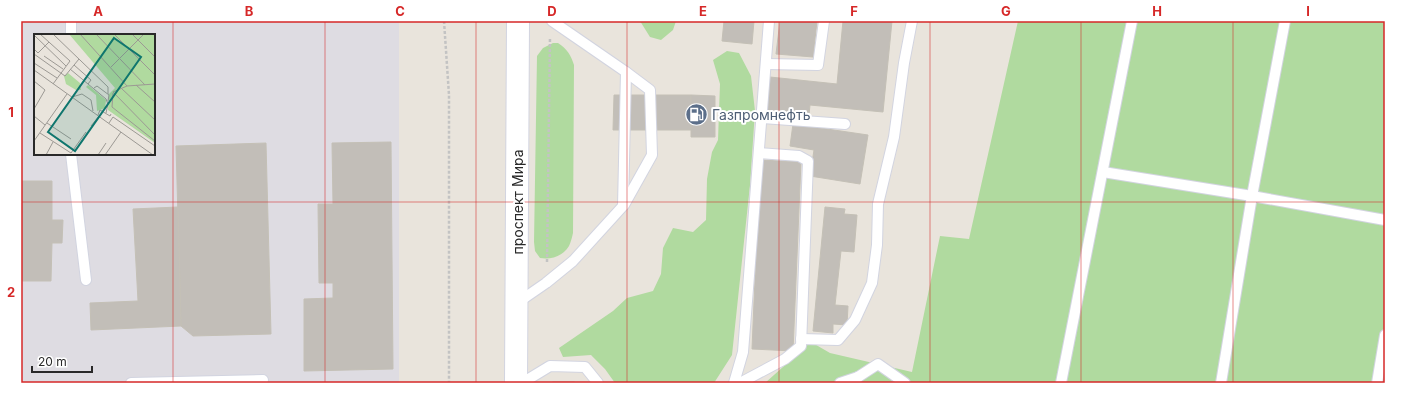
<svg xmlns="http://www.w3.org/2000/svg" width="1406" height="404" font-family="Inter,sans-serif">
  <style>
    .industrial { fill: #dedce2; fill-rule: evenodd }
    .green { fill: #b0da9f }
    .building { fill: #c2beb8; stroke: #c4c0b6 }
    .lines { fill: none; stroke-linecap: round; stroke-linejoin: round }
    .lane-casing { stroke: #d2d4e0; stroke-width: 12 }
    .secondary-casing { stroke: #d2d4e0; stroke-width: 24 }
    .path { stroke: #c3c3c3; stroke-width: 2.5; stroke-dasharray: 3 2; stroke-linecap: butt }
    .lane { stroke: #fff; stroke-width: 10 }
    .secondary { stroke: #fff; stroke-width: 22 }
    .grid { fill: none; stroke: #d62828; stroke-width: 1; stroke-opacity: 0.55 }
    .labels { text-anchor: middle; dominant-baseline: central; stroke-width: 4; stroke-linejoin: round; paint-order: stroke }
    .service-label { font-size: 14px; fill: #4e5e75; stroke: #fff; text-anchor: start }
    .street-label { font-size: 14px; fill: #292929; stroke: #fff }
    .inset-road { fill: none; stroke: #9c9994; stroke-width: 1 }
    .view { fill: #0f766e; fill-opacity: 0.15; stroke: #0f766e; stroke-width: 2 }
    .inset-edge { fill: none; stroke: #292929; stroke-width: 2 }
    .neatline { fill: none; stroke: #d62828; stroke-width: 1.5 }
    .grid-label { font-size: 13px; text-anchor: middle; font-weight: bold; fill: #d62828 }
  </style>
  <rect width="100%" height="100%" fill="#e9e4dc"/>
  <path class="industrial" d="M 21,21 L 399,21 L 399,383 L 21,383 ZM 35,35 L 154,35 L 154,154 L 35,154 Z"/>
  <g class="green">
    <path d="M 640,21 L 676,21 L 673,30 L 661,40 L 650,37 Z"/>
    <path d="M 1018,21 L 1385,21 L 1385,383 L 765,383 L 811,342 L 830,353 L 912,372 L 940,236 L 969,239 Z"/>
    <path d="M 553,43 L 558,43 C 567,49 571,55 574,65 L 573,233 C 572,237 571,242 569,246 C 563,256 551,260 540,258 L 535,251 L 534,242 L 537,56 L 543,48 Z"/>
    <path d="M 727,51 L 739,53 L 751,76 L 755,111 L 750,185 L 732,355 L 714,383 L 615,383 L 605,369 L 591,355 L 563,357 L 559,348 L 613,311 L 627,298 L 653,291 L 661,274 L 663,248 L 673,228 L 693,232 L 706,220 L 707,179 L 712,152 L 718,140 L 720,84 L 713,60 Z"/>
  </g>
  <g class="building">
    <path d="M 724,21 L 754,21 L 752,44 L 722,41 Z"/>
    <path d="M 780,21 L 817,21 L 813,57 L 776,54 Z"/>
    <path d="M 843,21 L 892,21 L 883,112 L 810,105 L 809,115 L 766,111 L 770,77 L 837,84 Z"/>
    <path d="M 614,95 L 691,95 L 691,130 L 613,130 Z"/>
    <path d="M 691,95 L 715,96 L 715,137 L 691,137 Z"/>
    <path d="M 793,124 L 868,135 L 860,184 L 810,176 L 814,150 L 790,146 Z"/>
    <path d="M 391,142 L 393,369 L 304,371 L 304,299 L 333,298 L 333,283 L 319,283 L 318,204 L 333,204 L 332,143 Z"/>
    <path d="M 266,143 L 271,334 L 193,336 L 181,326 L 176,146 Z"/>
    <path d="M 760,160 L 801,162 L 793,351 L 752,349 Z"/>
    <path d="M 21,181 L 52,181 L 52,220 L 63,220 L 62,243 L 52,243 L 51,281 L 21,281 Z"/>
    <path d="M 178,207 L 181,326 L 91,330 L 90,303 L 138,301 L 133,209 Z"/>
    <path d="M 825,207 L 845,209 L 844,214 L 857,215 L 854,252 L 841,251 L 835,305 L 848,306 L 847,325 L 833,324 L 833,333 L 813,331 Z"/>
    <rect x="553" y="382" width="21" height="1"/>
  </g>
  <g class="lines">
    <defs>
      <g id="lane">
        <path d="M 71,35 L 71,21"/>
        <path d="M 766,64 L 818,65 L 824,21"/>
        <path d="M 761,118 L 845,124"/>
        <path d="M 71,154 L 86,280"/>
        <path d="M 1103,172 L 1252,196 L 1385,220"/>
        <path d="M 624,205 L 652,155 L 650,90 L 626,72"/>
        <path d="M 517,303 L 546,283 L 573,261 L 623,206 L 626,72 L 552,21"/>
        <path d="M 801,339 L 838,340 L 855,320 L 872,283 L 877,245 L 878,204 L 894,137 L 904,63 L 912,21"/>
        <path d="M 131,383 L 263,380"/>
        <path d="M 522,383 L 550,366 L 585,367 L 598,383"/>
        <path d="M 734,383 L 743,352 L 769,21"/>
        <path d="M 740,383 L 785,359 L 801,346 L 808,161 L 799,156 L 759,153"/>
        <path d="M 840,383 L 858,377"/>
        <path d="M 852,383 L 858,377 L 878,364 L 905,383"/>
        <path d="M 1061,383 L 1132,21"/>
        <path d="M 1221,383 L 1252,196 L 1285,21"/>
        <path d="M 1377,383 L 1385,335"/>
      </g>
      <path id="secondary" d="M 516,383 L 518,21"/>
    </defs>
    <use href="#lane" class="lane-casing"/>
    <use href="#secondary" class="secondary-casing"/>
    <g class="path">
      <path d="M 444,21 L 449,95 L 449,383"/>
      <path d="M 547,262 L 550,37"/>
    </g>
    <use href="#lane" class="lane"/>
    <use href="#secondary" class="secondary"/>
  </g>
  <path class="grid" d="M 173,21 L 173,383M 325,21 L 325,383M 476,21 L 476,383M 627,21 L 627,383M 779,21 L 779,383M 930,21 L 930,383M 1081,21 L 1081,383M 1233,21 L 1233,383M 21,202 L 1385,202"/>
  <defs>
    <symbol id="fuel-disc" viewBox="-11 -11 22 22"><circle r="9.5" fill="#5c6f8a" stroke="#fff"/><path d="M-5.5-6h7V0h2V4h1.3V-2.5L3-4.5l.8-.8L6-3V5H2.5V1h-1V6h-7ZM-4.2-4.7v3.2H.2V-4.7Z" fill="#fff"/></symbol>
  </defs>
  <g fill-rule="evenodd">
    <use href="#fuel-disc" x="684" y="102" width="25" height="25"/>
  </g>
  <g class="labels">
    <g class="service-label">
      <text x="712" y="114">Газпромнефть</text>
    </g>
    <g class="street-label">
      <text transform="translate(517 202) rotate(-90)">проспект Мира</text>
    </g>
  </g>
  <g transform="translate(34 34)">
    <rect width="121" height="121" fill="#e9e4dc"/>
    <path d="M 35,0 L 121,0 L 121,109 L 74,76 L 75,60 L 81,54 ZM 34,39 L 46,49 L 47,56 L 42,56 L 32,50 L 30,42 ZM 54,51 L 72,66 L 71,74 L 63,77 L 62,61 L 52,53 Z" fill="#b0da9f"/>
    <path class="inset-road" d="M 6,0 L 36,27 L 19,50M 19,0 L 74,53 L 74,60M 46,0 L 93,52M 62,0 L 111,51M 80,0 L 121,41M 98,0 L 121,23M 0,1 L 32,32M 0,15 L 4,19 L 15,8M 0,20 L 31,42 L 45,25M 10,22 L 29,35M 0,29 L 23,44M 40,31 L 57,46 L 54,50M 77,33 L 110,0M 36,35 L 72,65 L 74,70 L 72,79M 0,36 L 119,121M 0,47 L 11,56 L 0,75M 121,50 L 93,52 L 79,58 L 121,101M 102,51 L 121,68M 60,54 L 63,52 L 75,61 L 74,67M 87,54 L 121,86M 79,59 L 78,73 L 121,107M 38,63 L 48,60 L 57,66 L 59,77M 64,81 L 66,76 L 76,82 L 77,80M 0,82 L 11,91M 13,89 L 37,105M 75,89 L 79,83 L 121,112M 57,92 L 65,82M 6,99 L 37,119 L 52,98M 0,107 L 33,60M 12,121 L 19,108M 64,121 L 72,109M 71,121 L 87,98"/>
    <path class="view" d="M 80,4 L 107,23 L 41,117 L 14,98 Z"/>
    <rect width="121" height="121" class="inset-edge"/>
  </g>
  <rect width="1406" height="404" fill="none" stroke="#ffffff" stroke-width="44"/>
  <path d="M32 366v6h60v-6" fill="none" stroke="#292929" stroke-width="2"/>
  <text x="38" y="366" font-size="12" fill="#292929" stroke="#ffffff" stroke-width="3" paint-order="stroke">20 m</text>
  <rect x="22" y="22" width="1362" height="360" class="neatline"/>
  <g class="grid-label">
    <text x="98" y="16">A</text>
    <text x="249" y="16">B</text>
    <text x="400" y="16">C</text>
    <text x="552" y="16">D</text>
    <text x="703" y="16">E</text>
    <text x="854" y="16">F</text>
    <text x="1006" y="16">G</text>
    <text x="1157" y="16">H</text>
    <text x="1308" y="16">I</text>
    <text x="11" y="117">1</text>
    <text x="11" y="297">2</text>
  </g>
</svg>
